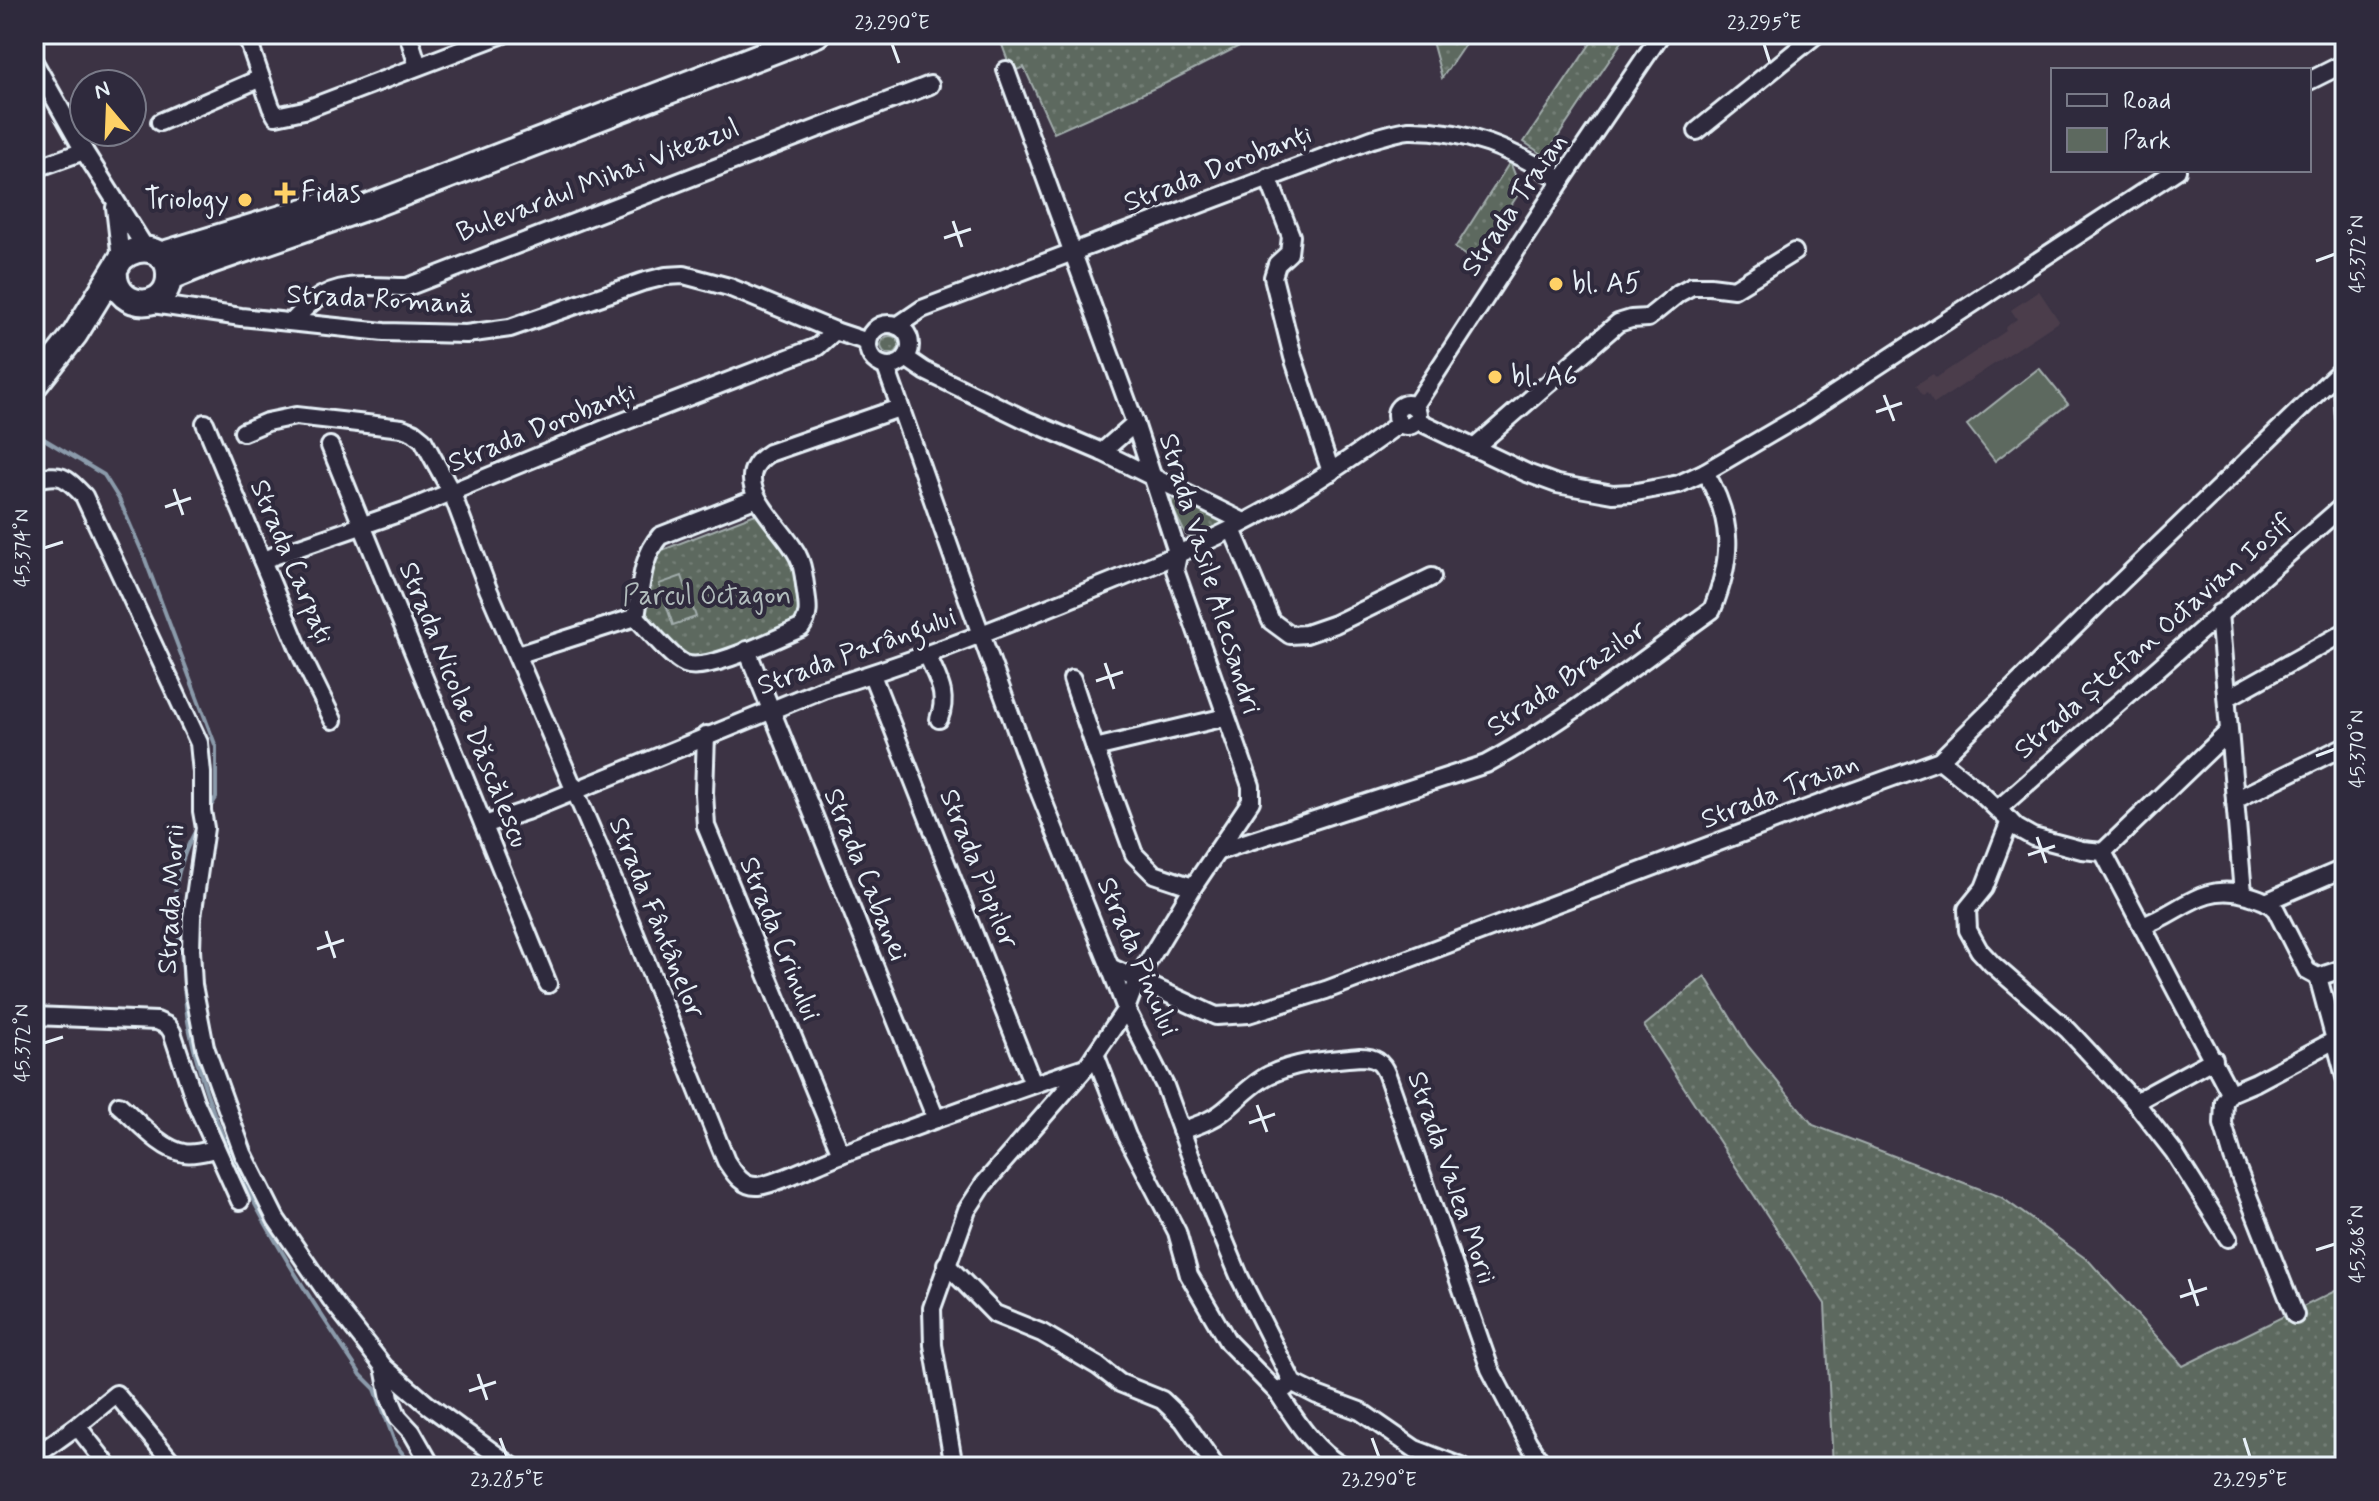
<svg xmlns="http://www.w3.org/2000/svg" width="2379" height="1501" font-family="Mynerve,sans-serif">
  <style>
    .built { fill: #4b3e4c }
    .green { fill: url(#green-dots); stroke: #a2adac; stroke-width: 2 }
    .pitch { fill: #5d695f; stroke: #a2adac; stroke-width: 2 }
    .lines { fill: none; stroke-linecap: round; stroke-linejoin: round }
    .stream { stroke: #8b9bab; stroke-width: 4 }
    .street-casing { stroke: #e8f1f8; stroke-width: 22 }
    .primary-casing { stroke: #e8f1f8; stroke-width: 30 }
    .street { stroke: #2f2a3d; stroke-width: 16 }
    .primary { stroke: #2f2a3d; stroke-width: 24 }
    .ticks { fill: none; stroke: #e8f1f8; stroke-width: 3 }
    .poi-dot { fill: #ffd166; stroke: #2f2a3d; stroke-width: 3 }
    .labels { text-anchor: middle; dominant-baseline: central; stroke-width: 8; stroke-linejoin: round; paint-order: stroke }
    .street-label { font-size: 28px; fill: #e8f1f8; stroke: #2f2a3d }
    .poi-label { font-size: 28px; fill: #e8f1f8; stroke: #2f2a3d; text-anchor: start }
    .park-label { font-size: 28px; fill: #b0bbbb; stroke: #2f2a3d }
    .neatline { fill: none; stroke: #e8f1f8; stroke-width: 3 }
    .ticks-label { font-size: 20px; text-anchor: middle; fill: #e8f1f8 }
  </style>
  <defs>
    <pattern id="green-dots" width="8" height="8" patternUnits="userSpaceOnUse" patternTransform="scale(2)"><rect width="8" height="8" fill="#5d695f"/><path d="M2 2h.1M6 6h.1" fill="none" stroke="#747f77" stroke-width="1.8" stroke-linecap="round"/></pattern>
  </defs>
  <rect width="100%" height="100%" fill="#3c3344"/>
  <filter id="ink" filterUnits="userSpaceOnUse"><feTurbulence type="fractalNoise" baseFrequency=".0125" numOctaves="2"/><feDisplacementMap in="SourceGraphic" scale="16" xChannelSelector="R" yChannelSelector="G"/><feConvolveMatrix kernelMatrix="1 2 1 2 8 2 1 2 1" color-interpolation-filters="sRGB"/></filter>
  <g filter="url(#ink)">
    <path class="built" d="M 2039,291 L 2059,321 L 1934,404 L 1927,393 L 1923,395 L 1916,385 L 1933,374 L 1936,378 L 2006,331 L 2005,328 L 2017,319 L 2011,310 Z"/>
    <g class="green">
      <path d="M 998,34 L 1263,34 L 1166,83 L 1054,133 L 1024,67 L 1012,72 Z"/>
      <path d="M 1430,34 L 1472,34 L 1442,78 Z"/>
      <path d="M 1597,34 L 1627,34 L 1545,156 L 1524,142 Z"/>
      <path d="M 1510,162 L 1521,190 L 1475,261 L 1455,248 Z"/>
      <circle cx="890" cy="345" r="9"/>
      <path d="M 1173,499 L 1178,499 L 1219,518 L 1222,524 L 1192,536 L 1186,535 L 1171,505 Z"/>
      <path d="M 758,513 L 795,560 L 804,605 L 799,623 L 705,660 L 687,660 L 645,618 L 644,608 L 652,554 Z"/>
      <path d="M 1705,976 L 1748,1046 L 1813,1125 L 2001,1197 L 2089,1261 L 2183,1366 L 2345,1286 L 2345,1467 L 1833,1467 L 1825,1304 L 1644,1026 Z"/>
    </g>
    <g class="pitch">
      <path d="M 2039,368 L 2068,404 L 1995,461 L 1967,425 Z"/>
      <path d="M 682,576 L 696,617 L 673,625 L 659,584 Z"/>
    </g>
    <g class="lines">
      <g class="stream">
        <path d="M 34,433 L 104,475 L 119,499 L 143,554 L 216,747 L 216,798 L 208,811"/>
        <path d="M 199,825 C 186,846 175,875 175,900 C 175,920 180,941 182,960 C 184,982 185,1006 189,1027 C 216,1159 288,1265 361,1375 L 375,1389 L 396,1445 L 413,1467"/>
      </g>
      <defs>
        <g id="street">
          <path d="M 246,34 L 271,107 L 276,116 L 304,110 L 504,34"/>
          <path d="M 408,34 L 418,66"/>
          <path d="M 34,62 L 84,151 L 146,249"/>
          <path d="M 2309,81 L 2345,63"/>
          <path d="M 160,122 L 261,78"/>
          <path d="M 1697,131 L 1817,34"/>
          <path d="M 34,169 L 84,151"/>
          <path d="M 1268,177 L 1291,236 L 1289,253 L 1277,264 L 1273,277 L 1293,357 L 1331,472"/>
          <path d="M 115,207 L 121,259"/>
          <path d="M 146,303 L 241,317 L 384,332 L 466,334 L 510,328 L 642,282 L 666,276 L 684,275 L 729,287 L 835,331 L 868,342"/>
          <path d="M 292,322 C 299,315 306,306 315,300 C 342,280 376,287 407,287 L 930,85"/>
          <circle cx="889" cy="345" r="21"/>
          <path d="M 897,326 L 922,309 L 1372,139 C 1384,136 1397,131 1409,130 C 1466,129 1514,151 1562,180"/>
          <path d="M 906,358 L 925,371 L 1024,419 L 1102,452 L 1244,522"/>
          <path d="M 886,367 L 960,577 L 1033,776 L 1110,967 L 1126,1009 L 1165,1086 L 1200,1182 L 1240,1278 L 1293,1383 L 1317,1395 L 1360,1411 L 1415,1449 L 1462,1467"/>
          <path d="M 2342,369 L 2345,416"/>
          <circle cx="1407" cy="415" r="11"/>
          <path d="M 1414,407 L 1562,180 L 1661,34"/>
          <path d="M 1416,420 L 1527,473 L 1557,484 L 1613,494 L 1631,493 L 1679,484 L 1705,472 L 1804,414 L 2177,170"/>
          <path d="M 205,423 L 303,659 L 333,720"/>
          <path d="M 243,432 L 267,422 L 296,416 L 402,428 L 413,432 L 423,440 L 452,493 L 488,589 L 620,896 L 726,1161 C 734,1173 742,1187 758,1186 C 778,1184 822,1161 844,1153 C 924,1123 1004,1094 1085,1067"/>
          <path d="M 330,446 L 548,984"/>
          <path d="M 1474,448 L 1618,323 L 1631,319 L 1648,318 L 1679,293 L 1692,286 L 1710,286 L 1734,289 L 1794,252"/>
          <path d="M 1102,452 L 1135,423"/>
          <path d="M 34,480 C 61,472 65,476 84,496 L 199,743 L 202,773 L 202,811 L 205,828 L 192,917 L 191,949 L 193,985 L 205,1047 L 243,1153 L 276,1219 L 331,1299 L 384,1367 L 428,1405 L 513,1467"/>
          <path d="M 1232,529 L 1271,621 L 1290,635 L 1306,634 L 1335,624 L 1432,577"/>
          <path d="M 262,560 L 410,509 L 607,428 L 817,347 L 835,331"/>
          <path d="M 2219,613 L 2243,893"/>
          <path d="M 636,617 C 647,628 672,659 685,664 C 707,673 777,638 801,628 C 810,616 808,606 806,592 C 804,580 804,567 798,556 C 783,525 723,482 769,453 L 899,408"/>
          <path d="M 636,617 C 641,589 641,557 660,536 L 757,498"/>
          <path d="M 747,650 L 936,1119"/>
          <path d="M 927,654 C 937,679 949,693 939,719"/>
          <path d="M 517,655 L 636,617"/>
          <path d="M 872,675 L 1033,1084"/>
          <path d="M 1072,679 L 1095,748"/>
          <path d="M 2227,698 L 2345,632"/>
          <path d="M 706,735 L 704,793 L 706,826 L 841,1154"/>
          <path d="M 1940,760 L 1977,790 L 2017,828 L 2033,837 L 2082,850 L 2103,852 L 2142,926 C 2181,913 2201,881 2248,895 C 2260,899 2268,901 2276,910 L 2307,971 L 2318,977 L 2345,968"/>
          <path d="M 2235,800 L 2345,746"/>
          <path d="M 1998,809 L 2345,504"/>
          <path d="M 2010,821 L 1984,888 L 1967,909 L 1968,930 L 1979,950 L 1992,964 L 2068,1030 L 2135,1102 L 2174,1152 L 2228,1238"/>
          <path d="M 484,825 L 526,811 L 823,689 C 903,665 980,635 1057,604 C 1115,580 1174,558 1230,530 C 1290,500 1346,463 1400,423"/>
          <path d="M 1216,852 L 1486,764 C 1566,721 1638,663 1712,610 C 1733,558 1734,521 1705,472"/>
          <path d="M 2103,852 L 2229,731"/>
          <path d="M 1193,887 L 1154,874 L 1134,854 L 1095,748 L 1226,717"/>
          <path d="M 2268,901 L 2345,868"/>
          <path d="M 2142,926 L 2230,1093 L 2224,1102 L 2223,1124 L 2233,1158 L 2295,1315"/>
          <path d="M 1110,967 L 1216,1016 L 1248,1014 L 1326,990 L 1838,797 L 1940,760 L 2100,602 L 2345,366"/>
          <path d="M 2318,977 L 2345,1077"/>
          <path d="M 34,1016 L 157,1021 L 168,1026 L 172,1032 L 195,1101 L 240,1201"/>
          <path d="M 1095,1054 L 1127,1136 L 1177,1232 L 1189,1275 L 1228,1342 L 1278,1393"/>
          <path d="M 2230,1093 L 2256,1082 L 2335,1040"/>
          <path d="M 2135,1102 L 2214,1059"/>
          <path d="M 119,1105 C 137,1120 160,1149 184,1153 C 194,1155 206,1151 215,1149"/>
          <path d="M 1181,1131 C 1194,1126 1210,1122 1221,1113 C 1237,1101 1251,1084 1269,1075 C 1298,1061 1329,1060 1360,1057 C 1375,1057 1382,1062 1387,1075 L 1490,1369 L 1528,1442 L 1544,1467"/>
          <path d="M 946,1264 L 995,1314 L 1042,1333 L 1098,1366 L 1120,1383 L 1162,1400 L 1183,1420 L 1216,1467"/>
          <path d="M 384,1367 L 390,1398 L 398,1417 L 412,1432 L 432,1467"/>
          <path d="M 1287,1387 L 1278,1393 C 1295,1419 1315,1452 1344,1467"/>
          <path d="M 77,1426 L 116,1394 L 176,1467"/>
          <path d="M 34,1457 L 77,1426 L 109,1467"/>
          <path d="M 954,1467 L 933,1345 L 932,1308 L 967,1210 L 984,1184 L 1087,1066 L 1126,1009 L 1137,980 L 1193,887 L 1251,801 L 1251,786 L 1175,570 L 1178,555 L 1135,423 L 1006,70"/>
        </g>
        <g id="primary">
          <path d="M 160,255 L 321,206"/>
          <path d="M 169,278 L 211,261 L 370,206 L 817,34"/>
          <path d="M 34,386 L 75,334 L 121,259 C 140,241 172,249 169,279 C 165,314 111,309 115,269"/>
        </g>
      </defs>
      <use href="#street" class="street-casing"/>
      <use href="#primary" class="primary-casing"/>
      <use href="#street" class="street"/>
      <use href="#primary" class="primary"/>
    </g>
  </g>
  <path class="ticks" d="M 892,44 L 899,63M 1764,44 L 1770,63M 953,221 L 962,247M 944,238 L 971,229M 2316,261 L 2335,254M 1884,395 L 1894,421M 1876,412 L 1902,403M 174,489 L 183,515M 165,507 L 191,498M 44,548 L 63,542M 1105,663 L 1114,689M 1096,681 L 1123,672M 2316,756 L 2335,749M 2037,837 L 2046,863M 2028,855 L 2055,846M 326,931 L 335,958M 317,949 L 344,940M 44,1043 L 63,1037M 1257,1105 L 1267,1132M 1249,1123 L 1275,1114M 2316,1250 L 2335,1244M 2189,1279 L 2198,1306M 2180,1297 L 2207,1288M 478,1374 L 487,1400M 469,1391 L 496,1382M 500,1438 L 507,1457M 1372,1438 L 1379,1457M 2244,1438 L 2250,1457"/>
  <g class="poi-dot">
    <path d="M281 181h8v8h8v8h-8v8h-8v-8h-8v-8h8z"/>
    <circle cx="245" cy="200" r="8"/>
    <circle cx="1556" cy="284" r="8"/>
    <circle cx="1495" cy="377" r="8"/>
  </g>
  <g class="labels">
    <g class="street-label">
      <text transform="translate(1218 169) rotate(-21)">Strada Dorobanți</text>
      <text transform="translate(598 181) rotate(-21)">Bulevardul Mihai Viteazul</text>
      <text transform="translate(1515 205) rotate(-56)">Strada Traian</text>
      <text transform="translate(380 300) rotate(3)">Strada Romană</text>
      <text transform="translate(542 428) rotate(-22)">Strada Dorobanți</text>
      <text transform="translate(291 562) rotate(67)">Strada Carpați</text>
      <text transform="translate(1209 574) rotate(73)">Strada Vasile Alecsandri</text>
      <text transform="translate(2154 637) rotate(-41)">Strada Ștefan Octavian Iosif</text>
      <text transform="translate(857 652) rotate(-20)">Strada Parângului</text>
      <text transform="translate(1567 679) rotate(-34)">Strada Brazilor</text>
      <text transform="translate(463 705) rotate(68)">Strada Nicolae Dăscălescu</text>
      <text transform="translate(1780 792) rotate(-21)">Strada Traian</text>
      <text transform="translate(978 869) rotate(68)">Strada Plopilor</text>
      <text transform="translate(865 875) rotate(68)">Strada Cabanei</text>
      <text transform="translate(172 899) rotate(-87)">Strada Morii</text>
      <text transform="translate(656 918) rotate(68)">Strada Fântânelor</text>
      <text transform="translate(779 939) rotate(68)">Strada Crinului</text>
      <text transform="translate(1137 957) rotate(67)">Strada Pinului</text>
      <text transform="translate(1451 1178) rotate(71)">Strada Valea Morii</text>
    </g>
    <g class="poi-label">
      <text x="301" y="193">Fidas</text>
      <text x="229" y="200" text-anchor="end">Triology</text>
      <text x="1572" y="284">bl. A5</text>
      <text x="1511" y="377">bl. A6</text>
    </g>
    <g class="park-label">
      <text x="707" y="596">Parcul Octagon</text>
    </g>
  </g>
  <rect width="2379" height="1501" fill="none" stroke="#2f2a3d" stroke-width="88"/>
  <rect x="2051" y="68" width="260" height="104" fill="#2f2a3d" stroke="#797a88" stroke-width="2"/>
  <rect x="2067" y="94" width="40" height="12" fill="#2f2a3d" stroke="#797a88" stroke-width="2"/>
  <text x="2123" y="108" font-size="24" fill="#e8f1f8">Road</text>
  <rect x="2067" y="128" width="40" height="24" fill="#5d695f" stroke="#797a88" stroke-width="2"/>
  <text x="2123" y="148" font-size="24" fill="#e8f1f8">Park</text>
  <g transform="translate(108 108) rotate(341)"><circle r="38" fill="#2f2a3d" stroke="#797a88" stroke-width="2"/>
  <path d="M0-6L14 30L0 20L-14 30Z" fill="#ffd166"/>
  <text y="-12" font-size="22" font-weight="bold" text-anchor="middle" fill="#e8f1f8">N</text>
  </g>
  <rect x="44" y="44" width="2291" height="1413" class="neatline"/>
  <g class="ticks-label">
    <text x="892" y="29">23.290°E</text>
    <text x="1764" y="29">23.295°E</text>
    <text transform="translate(2357 254) rotate(-90)" y="7">45.372°N</text>
    <text transform="translate(22 548) rotate(-90)" y="7">45.374°N</text>
    <text transform="translate(2357 749) rotate(-90)" y="7">45.370°N</text>
    <text transform="translate(22 1043) rotate(-90)" y="7">45.372°N</text>
    <text transform="translate(2357 1244) rotate(-90)" y="7">45.368°N</text>
    <text x="507" y="1486">23.285°E</text>
    <text x="1379" y="1486">23.290°E</text>
    <text x="2250" y="1486">23.295°E</text>
  </g>
</svg>
